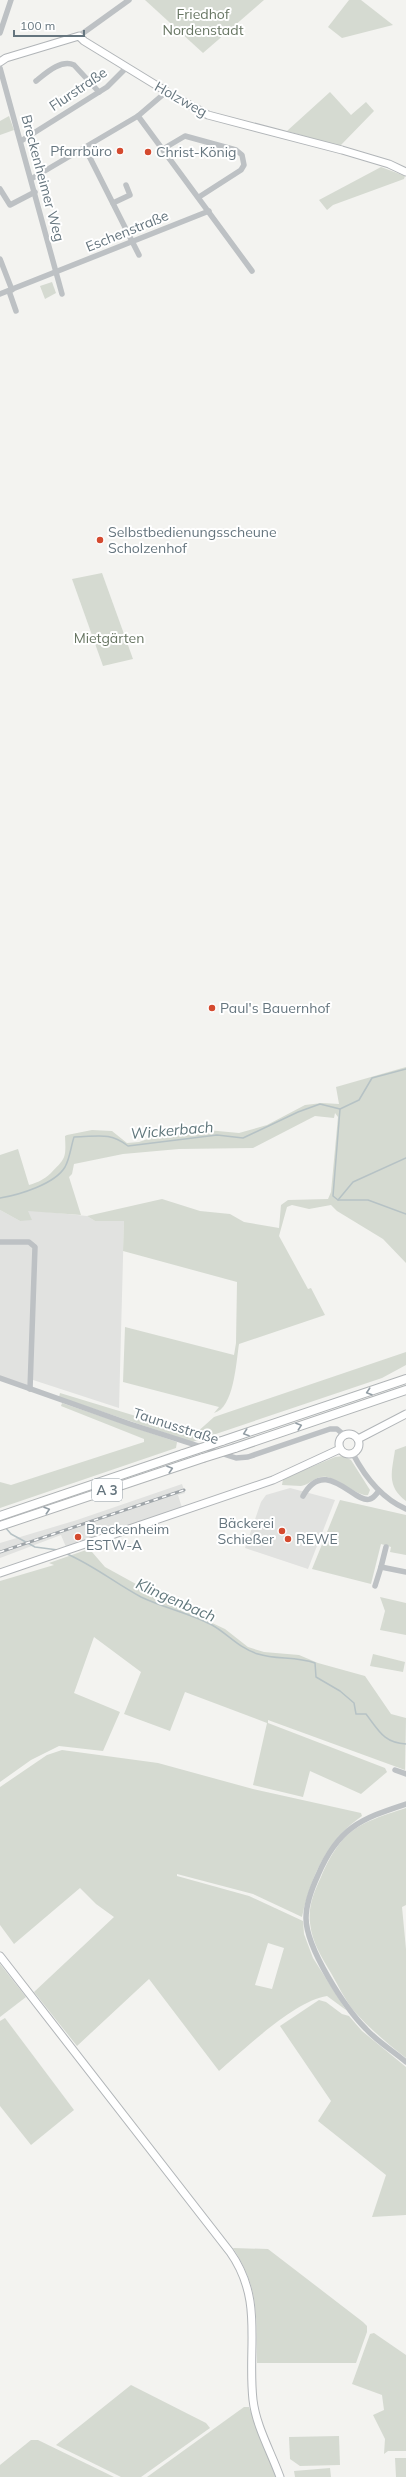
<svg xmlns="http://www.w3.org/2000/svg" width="406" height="2477" font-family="Mulish,sans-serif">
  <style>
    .built { fill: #e1e2e0 }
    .green { fill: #d5dad1; fill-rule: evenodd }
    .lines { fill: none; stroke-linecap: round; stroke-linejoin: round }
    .stream { stroke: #b6c2c5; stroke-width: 1.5 }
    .major-casing { stroke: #b1b5b8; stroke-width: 9 }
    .highway-casing { stroke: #b0b4b6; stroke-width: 10 }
    .minor { stroke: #bdc1c4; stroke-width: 5.5 }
    .major { stroke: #fff; stroke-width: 7 }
    .highway { stroke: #fff; stroke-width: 8 }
    .rail-casing { stroke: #9fa5a9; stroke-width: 3 }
    .rail { stroke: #fff; stroke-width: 1.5; stroke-dasharray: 4.5; stroke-linecap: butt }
    .highway-bridge-casing { stroke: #b0b4b6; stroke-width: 10; stroke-linecap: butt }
    .highway-bridge { stroke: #fff; stroke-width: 8 }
    .oneway { stroke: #939ea5 }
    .poi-dot { fill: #d44a2f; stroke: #fff; stroke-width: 1.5 }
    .labels { text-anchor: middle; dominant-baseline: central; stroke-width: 4; stroke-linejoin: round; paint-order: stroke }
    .shield { fill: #fff; stroke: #939ea5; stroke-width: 1 }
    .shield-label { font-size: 13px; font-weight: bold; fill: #65757e }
    .park-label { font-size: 14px; fill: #687663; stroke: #fff }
    .street-label { font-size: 14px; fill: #65757e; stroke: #fff }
    .poi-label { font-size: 14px; fill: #65757e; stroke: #fff; text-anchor: start }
    .water-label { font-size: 15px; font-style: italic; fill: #60777c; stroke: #fff }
  </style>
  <rect width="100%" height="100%" fill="#f3f3f0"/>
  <g class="built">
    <path d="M 0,1210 L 20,1221 L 28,1210 L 87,1216 L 95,1221 L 124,1221 L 119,1408 L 30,1379 L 28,1386 L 0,1376 Z"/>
    <path d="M 182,1484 L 185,1493 L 178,1495 L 182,1508 L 66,1547 L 61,1535 L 0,1558 L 0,1543 L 77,1520 Z"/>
    <path d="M 290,1488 L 335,1500 L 308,1569 L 245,1548 L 261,1502 L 266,1495 Z"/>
  </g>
  <g class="green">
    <path d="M 145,0 L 264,0 L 203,53 Z"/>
    <path d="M 349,0 L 361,0 L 393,25 L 342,38 L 328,27 Z"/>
    <path d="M 330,92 L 351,115 L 366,102 L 374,111 L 340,146 L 287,131 Z"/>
    <path d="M 9,116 L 14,130 L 0,135 L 0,121 Z"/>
    <path d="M 381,167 L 405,176 L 404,179 L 333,205 L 327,210 L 319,200 Z"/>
    <path d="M 52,282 L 56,293 L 45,299 L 40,286 Z"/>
    <path d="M 102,573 L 133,659 L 103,666 L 72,579 Z"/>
    <path d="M 406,1067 L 406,1263 L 383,1239 L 337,1211 L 331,1205 L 309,1209 L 292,1205 L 287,1207 L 279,1236 L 308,1289 L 311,1288 L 325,1315 L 239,1344 C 236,1363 234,1408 214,1413 L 219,1407 L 123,1382 L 125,1327 L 234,1355 L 236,1343 L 237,1282 L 123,1251 L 124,1221 L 95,1221 L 87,1216 L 162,1199 L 200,1211 L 230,1214 L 244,1222 L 279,1228 L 281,1205 L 288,1200 L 328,1199 L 331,1192 L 338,1117 L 335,1113 L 334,1118 L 315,1116 L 253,1148 L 179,1149 L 123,1154 L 74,1164 L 72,1174 L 69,1177 L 81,1215 L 28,1211 L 32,1220 L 20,1221 L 0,1210 L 0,1155 L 18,1149 L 29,1185 C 39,1182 43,1180 51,1173 C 66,1158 66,1158 65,1136 L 67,1135 L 92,1130 L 112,1131 L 127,1143 L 139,1142 L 165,1133 L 193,1133 L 207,1130 L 239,1133 L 267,1125 L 305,1105 L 322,1103 L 339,1104 L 336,1087 Z"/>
    <path d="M 406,1352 L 406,1365 L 382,1378 L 192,1442 L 59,1397 L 60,1393 L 195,1434 L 214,1417 Z"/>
    <path d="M 62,1403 L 177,1442 L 176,1448 L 0,1508 L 0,1482 L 11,1485 L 144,1442 L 144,1439 L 61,1406 Z"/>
    <path d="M 406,1446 L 406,1501 C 386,1486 392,1471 395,1450 Z"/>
    <path d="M 343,1456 L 351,1460 L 370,1490 L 368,1495 C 362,1498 337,1479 327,1477 C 315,1475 310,1485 301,1486 C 295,1486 288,1485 282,1485 L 283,1479 L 335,1457 Z"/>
    <path d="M 340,1500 L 406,1515 L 406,1555 L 390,1552 L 391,1547 L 381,1544 L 371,1584 L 312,1569 Z"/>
    <path d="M 86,1550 L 92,1552 L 105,1567 L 176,1606 L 225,1629 L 248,1647 L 264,1652 L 299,1655 L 318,1663 L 365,1676 L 391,1714 L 406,1718 L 405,1770 L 268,1720 L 268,1723 L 385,1768 L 387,1772 L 361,1794 L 310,1771 L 303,1797 L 253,1785 L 267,1723 L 185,1692 L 170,1731 L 124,1714 L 141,1672 L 94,1637 L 74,1693 L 120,1712 L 103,1751 L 59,1746 L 31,1760 L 0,1782 L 0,1581 L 54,1565 L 49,1563 Z"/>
    <path d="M 380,1597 L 406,1603 L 406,1635 L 380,1630 L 385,1611 Z"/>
    <path d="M 373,1654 L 405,1662 L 403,1672 L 370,1666 Z"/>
    <path d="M 62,1750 L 158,1763 L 253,1789 L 361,1813 L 362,1816 C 327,1840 311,1876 302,1917 L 253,1894 L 177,1874 L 177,1876 L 249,1896 L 303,1921 L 304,1934 L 313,1958 L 346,2010 L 327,1996 C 294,2001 245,2049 219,2071 L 149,1979 L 77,2046 L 34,1992 L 114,1917 L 96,1904 L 80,1888 L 14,1944 L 0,1925 L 0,1787 L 47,1755 ZM 268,1943 L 284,1948 L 272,1989 L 255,1985 Z"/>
    <path d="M 406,1808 L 406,1905 L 402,1907 L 406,1949 L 406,2058 C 388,2044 370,2029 354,2011 C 345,2000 338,1985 331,1973 C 321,1956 312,1942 310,1923 C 308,1906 314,1892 321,1877 C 343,1828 357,1824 406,1808 Z"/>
    <path d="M 0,1964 L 26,1997 L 0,2017 Z"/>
    <path d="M 319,2000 L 326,2002 L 342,2014 L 349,2016 L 362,2031 L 406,2067 L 406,2215 L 372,2217 L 386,2175 L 318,2121 L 331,2101 L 280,2026 Z"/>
    <path d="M 5,2018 L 74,2110 L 31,2145 L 0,2106 L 0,2021 Z"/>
    <path d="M 233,2248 L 268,2249 L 363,2322 L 367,2326 L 367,2332 L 356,2363 L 257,2363 C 256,2316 260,2289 233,2248 Z"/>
    <path d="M 374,2333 L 406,2355 L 406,2451 L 388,2451 L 384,2454 L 385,2439 L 373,2415 L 384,2410 L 382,2395 L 352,2384 L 370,2334 Z"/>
    <path d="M 131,2385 L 206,2423 L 210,2428 L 141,2477 L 121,2477 L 56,2445 Z"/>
    <path d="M 244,2407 L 249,2407 L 276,2477 L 147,2477 Z"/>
    <path d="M 339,2436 L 340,2465 L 300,2466 L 290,2459 L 289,2437 Z"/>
    <path d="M 31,2440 L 38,2440 L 114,2477 L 0,2477 L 0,2465 Z"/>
    <path d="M 395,2458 L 406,2458 L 406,2477 L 396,2477 Z"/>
    <path d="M 330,2468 L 331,2477 L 295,2477 L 294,2471 Z"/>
  </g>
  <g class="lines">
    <g class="stream">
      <path d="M 340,1109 L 359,1100 L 372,1078 L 406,1069"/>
      <path d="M 0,1198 C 19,1195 55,1184 65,1167 C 70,1158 71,1146 74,1137 C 96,1137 109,1131 128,1146 L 217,1135 L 243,1138 L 298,1112 L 320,1104 L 340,1109 L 333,1196 L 338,1200 L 353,1182 L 406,1158"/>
      <path d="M 338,1200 L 368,1200 L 406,1214"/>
      <path d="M 5,1527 L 11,1534 L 35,1547 L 58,1550"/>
      <path d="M 67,1554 C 93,1565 115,1583 141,1597 C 164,1608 189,1613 212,1625 C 228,1634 240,1649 258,1654 C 277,1660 295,1656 315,1663 L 316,1677 L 340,1691 L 354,1703 L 356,1714 L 366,1714 C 379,1731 384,1743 406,1744"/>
    </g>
    <defs>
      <g id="major">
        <path d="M 0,62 L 6,58 L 79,36 L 84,41 L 177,98 L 208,115 L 342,150 L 389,164 L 406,172"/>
        <circle cx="349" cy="1444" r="10"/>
        <path d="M 358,1439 L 406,1414"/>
        <path d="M 0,1573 L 273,1480 L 340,1449"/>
        <path d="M 0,1956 L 230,2252 C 264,2300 247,2346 253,2400 C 256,2426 271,2452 280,2477"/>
      </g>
      <g id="highway">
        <path d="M 222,1441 L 406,1379"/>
        <path d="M 235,1448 L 406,1390"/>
        <path d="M 0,1516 L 183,1454"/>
        <path d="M 0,1526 L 203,1458"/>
      </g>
    </defs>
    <use href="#major" class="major-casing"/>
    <use href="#highway" class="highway-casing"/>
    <g class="minor">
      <path d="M 0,33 L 11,0"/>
      <path d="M 79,36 L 129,0"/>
      <path d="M 0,68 L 62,294"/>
      <path d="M 36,81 C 46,73 61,59 74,65 L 99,92"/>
      <path d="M 138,116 L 252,271"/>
      <path d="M 21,141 L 107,87 L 126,68"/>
      <path d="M 85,148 L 139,255"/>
      <path d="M 163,149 L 185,136 L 236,150 L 242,155 L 244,165 L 241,170 L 199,197"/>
      <path d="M 31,179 L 138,116 L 166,92"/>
      <path d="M 0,189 L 10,205 L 35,192"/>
      <path d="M 113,203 L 130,195 L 126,185"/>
      <path d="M 0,259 L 12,290"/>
      <path d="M 9,291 L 16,311"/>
      <path d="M 0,294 L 209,211"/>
      <path d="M 0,1242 L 29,1242 L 35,1247 L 30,1389"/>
      <path d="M 0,1378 L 130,1424 L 236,1458 L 248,1457 L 330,1429 L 337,1429 L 344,1435"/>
      <path d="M 353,1454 C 365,1477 381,1498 406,1509"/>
      <path d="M 303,1496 C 325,1455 355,1505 370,1499 C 374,1498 376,1494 379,1491"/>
      <path d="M 381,1567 L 386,1547"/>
      <path d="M 375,1586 L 381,1567 L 406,1572"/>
      <path d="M 395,1770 L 406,1774"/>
      <path d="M 406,1804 C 360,1819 338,1828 318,1875 C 312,1888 306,1903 306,1918 C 306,1948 345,2008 366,2029 C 378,2042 393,2051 406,2062"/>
    </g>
    <use href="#major" class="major"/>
    <use href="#highway" class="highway"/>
    <defs>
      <path id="rail" d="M 0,1552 L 184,1490"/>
    </defs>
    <use href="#rail" class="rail-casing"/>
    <use href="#rail" class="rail"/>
    <defs>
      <g id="highway-bridge">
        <path d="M 183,1454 L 222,1441"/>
        <path d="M 203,1458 L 235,1448"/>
      </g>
    </defs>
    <use href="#highway-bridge" class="highway-bridge-casing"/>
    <use href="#highway-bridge" class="highway-bridge"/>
  </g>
  <defs><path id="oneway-chevron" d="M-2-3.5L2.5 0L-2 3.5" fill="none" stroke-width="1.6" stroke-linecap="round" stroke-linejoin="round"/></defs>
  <g class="oneway">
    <use href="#oneway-chevron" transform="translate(369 1392) rotate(162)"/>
    <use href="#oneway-chevron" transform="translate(299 1426) rotate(-19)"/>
    <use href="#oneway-chevron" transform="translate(246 1433) rotate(161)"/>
    <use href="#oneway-chevron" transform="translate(170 1469) rotate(-18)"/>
    <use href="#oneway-chevron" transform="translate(47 1510) rotate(-18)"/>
  </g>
  <g class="poi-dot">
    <circle cx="120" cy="151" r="4"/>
    <circle cx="148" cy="152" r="4"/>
    <circle cx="100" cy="540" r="4"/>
    <circle cx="212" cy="1008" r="4"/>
    <circle cx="282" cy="1531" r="4"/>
    <circle cx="78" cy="1537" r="4"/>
    <circle cx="288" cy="1539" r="4"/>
  </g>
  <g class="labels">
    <rect class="shield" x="92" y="1479" width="30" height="22" rx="3"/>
    <g class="shield-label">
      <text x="107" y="1490">A 3</text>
    </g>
    <g class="park-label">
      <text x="203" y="14">Friedhof<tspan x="203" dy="16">Nordenstadt</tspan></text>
      <text x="109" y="638">Mietgärten</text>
    </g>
    <g class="street-label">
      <text transform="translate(78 89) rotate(-34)">Flurstraße</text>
      <text transform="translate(181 99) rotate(29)">Holzweg</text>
      <text transform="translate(43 178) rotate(75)">Breckenheimer Weg</text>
      <text transform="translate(127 231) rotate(-22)">Eschenstraße</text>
      <text transform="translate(176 1426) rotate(18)">Taunusstraße</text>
    </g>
    <g class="poi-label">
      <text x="112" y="151" text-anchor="end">Pfarrbüro</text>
      <text x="156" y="152">Christ-König</text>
      <text x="108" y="532">Selbstbedienungsscheune<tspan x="108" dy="16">Scholzenhof</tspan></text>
      <text x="220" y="1008">Paul's Bauernhof</text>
      <text x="274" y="1523" text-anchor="end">Bäckerei<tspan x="274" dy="16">Schießer</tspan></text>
      <text x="86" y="1529">Breckenheim<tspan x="86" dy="16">ESTW-A</tspan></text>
      <text x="296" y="1539">REWE</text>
    </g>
    <g class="water-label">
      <text transform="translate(172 1130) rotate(-5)">Wickerbach</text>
      <text transform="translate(176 1600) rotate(24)">Klingenbach</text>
    </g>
  </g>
  <path d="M14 30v6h70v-6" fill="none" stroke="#65757e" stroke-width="2"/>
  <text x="20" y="30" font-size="12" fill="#65757e" stroke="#ffffff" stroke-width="3" paint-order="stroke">100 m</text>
</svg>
